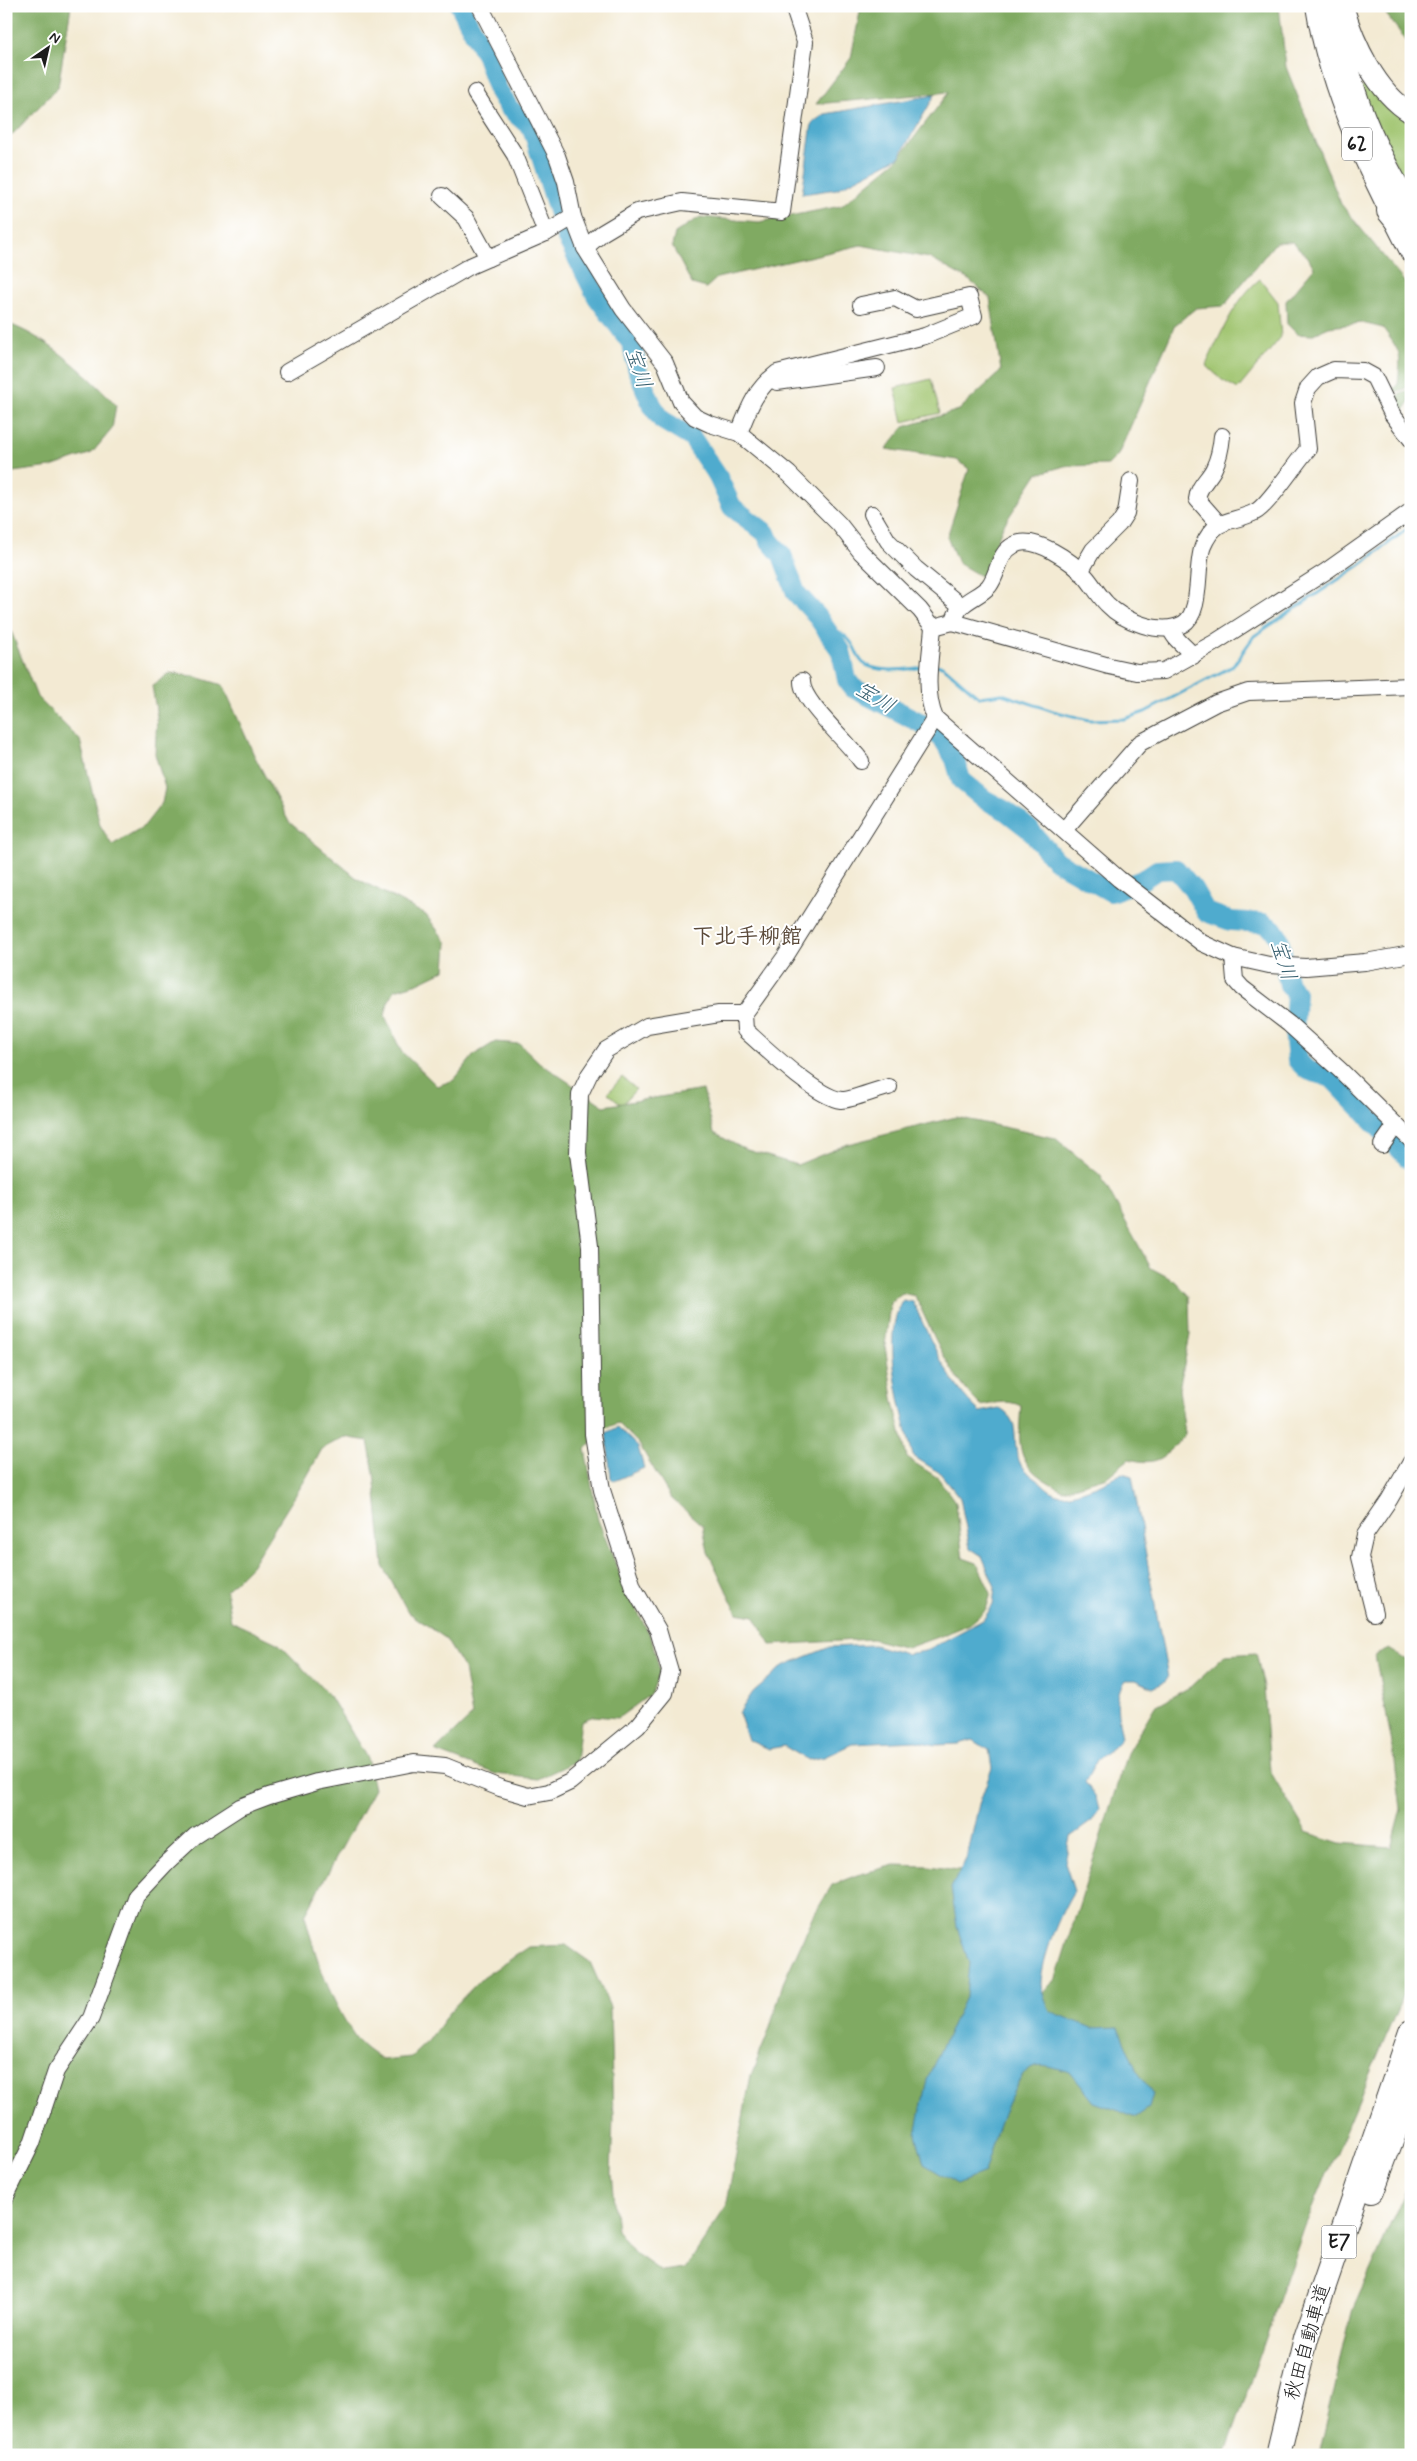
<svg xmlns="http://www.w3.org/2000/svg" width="1417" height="2461" font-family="Mynerve,'Klee One',sans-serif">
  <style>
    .green { fill: #a0c56f; stroke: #5e7046 }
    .forest { fill: #80aa62; stroke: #4e633f }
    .water { fill: #50abce; stroke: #366475 }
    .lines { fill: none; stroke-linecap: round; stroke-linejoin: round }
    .stream { stroke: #50abce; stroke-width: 3 }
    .river { stroke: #50abce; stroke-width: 20 }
    .minor-casing { stroke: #3c3b37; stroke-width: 18 }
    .major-casing { stroke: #3c3b37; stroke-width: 22 }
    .highway-casing { stroke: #3c3b37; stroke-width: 26 }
    .minor { stroke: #fff; stroke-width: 16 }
    .major { stroke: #fff; stroke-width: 20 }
    .highway { stroke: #fff; stroke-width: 24 }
    .labels { text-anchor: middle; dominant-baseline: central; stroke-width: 4; stroke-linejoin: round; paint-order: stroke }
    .shield { fill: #fff; stroke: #606060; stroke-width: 1 }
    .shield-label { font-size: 19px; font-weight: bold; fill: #1c1c1c }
    .street-label { font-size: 20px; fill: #1c1c1c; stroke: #fff }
    .water-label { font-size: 21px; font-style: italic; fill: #335c6c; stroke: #fff }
    .quarter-label { font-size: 22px; font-weight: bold; fill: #5b4a3a; stroke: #fff }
  </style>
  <rect width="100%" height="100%" fill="#fff"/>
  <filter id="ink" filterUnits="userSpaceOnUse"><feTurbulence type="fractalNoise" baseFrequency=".02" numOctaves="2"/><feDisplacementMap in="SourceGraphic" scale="10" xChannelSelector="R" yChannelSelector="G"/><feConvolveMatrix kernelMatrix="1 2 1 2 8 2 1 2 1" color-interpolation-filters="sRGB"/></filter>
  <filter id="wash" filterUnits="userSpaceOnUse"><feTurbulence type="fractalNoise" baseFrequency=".0096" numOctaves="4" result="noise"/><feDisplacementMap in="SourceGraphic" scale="20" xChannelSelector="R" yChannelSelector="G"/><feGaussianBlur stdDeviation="1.12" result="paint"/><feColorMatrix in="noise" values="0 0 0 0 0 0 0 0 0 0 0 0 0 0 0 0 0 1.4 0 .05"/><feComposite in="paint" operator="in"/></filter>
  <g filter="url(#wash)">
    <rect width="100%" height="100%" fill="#f3ead3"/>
    <g class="green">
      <path d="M 1372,82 L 1411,119 L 1411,197 L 1359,89 Z"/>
      <path d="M 1260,279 L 1278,302 L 1281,337 L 1238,389 L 1222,380 L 1206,365 C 1220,336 1234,300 1260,279 Z"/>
      <path d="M 931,379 L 940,413 L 903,422 L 895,388 Z"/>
      <path d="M 622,1077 L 636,1089 L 622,1105 L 608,1093 Z"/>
    </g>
    <g class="forest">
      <path d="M 6,6 L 71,6 L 58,87 L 6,141 Z"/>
      <path d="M 861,6 L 1279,6 L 1286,67 L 1341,204 L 1411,290 L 1411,384 L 1407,388 L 1393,393 L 1393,389 L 1398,384 C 1401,352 1402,355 1383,328 L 1362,323 L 1329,327 L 1311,335 L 1297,334 L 1287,324 L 1286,301 L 1314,268 L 1308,257 L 1292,242 L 1276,242 L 1224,306 L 1196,308 L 1175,325 L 1118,455 L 1108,465 L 1065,466 L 1037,474 L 1003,526 L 982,577 L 958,563 L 947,537 L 969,469 L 957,460 L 886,449 L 904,427 L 959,410 L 1001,371 L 990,298 L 969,280 L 929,258 L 861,245 L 717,278 L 706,288 L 692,284 L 672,246 L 675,233 L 700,217 L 759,222 L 841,206 L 897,160 L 949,92 L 816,104 L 851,58 Z"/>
      <path d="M 1380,6 L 1411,6 L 1411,47 Z"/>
      <path d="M 6,323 C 45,336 88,374 116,405 L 112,429 L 92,453 L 51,467 L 13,472 L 6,470 Z"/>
      <path d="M 1411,389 C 1411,399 1408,411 1397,414 L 1394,402 L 1397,396 Z"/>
      <path d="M 6,624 L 11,631 L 37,697 L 80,740 L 100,825 L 112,845 L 144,826 L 162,803 L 165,788 L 155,754 L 157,716 L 152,686 L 170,673 L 193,676 L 223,685 L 254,755 L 289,822 L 358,879 L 426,915 L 447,943 L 445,970 L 418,983 L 395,990 L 388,1002 L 385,1016 L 401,1051 L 437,1086 L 454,1080 L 474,1055 L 495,1042 L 520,1044 L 540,1063 L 604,1106 L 703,1090 L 714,1133 L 744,1149 L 797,1165 L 848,1144 L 956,1117 L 1055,1138 L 1100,1175 L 1151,1268 L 1175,1281 L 1189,1296 L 1190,1335 L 1179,1389 L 1185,1434 C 1166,1456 1160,1467 1129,1459 L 1107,1477 L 1063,1490 C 1018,1468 1017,1454 1021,1406 C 1007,1399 996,1403 981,1406 C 950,1377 933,1334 915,1296 L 902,1293 L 890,1303 L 885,1346 L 893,1398 L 907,1458 L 938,1478 L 956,1503 L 963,1558 L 977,1563 L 991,1593 L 986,1610 L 971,1623 L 943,1635 L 907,1648 L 872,1639 L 771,1645 L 754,1616 L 737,1613 L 708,1552 L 703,1526 L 671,1498 L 639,1444 L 618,1423 L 604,1429 L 585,1449 L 598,1520 L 627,1592 L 651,1637 L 660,1671 L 651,1694 L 618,1718 L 594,1716 L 581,1721 L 576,1761 L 538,1779 L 496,1774 L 435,1751 L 472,1716 L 464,1669 L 445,1638 L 408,1612 L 383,1566 L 374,1473 L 368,1441 L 344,1437 L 322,1449 L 305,1480 L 251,1566 L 226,1591 L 231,1621 L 279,1644 L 330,1696 L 367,1758 L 374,1789 L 305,1915 C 315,1957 331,2002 356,2038 C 362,2047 374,2054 382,2060 L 411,2057 L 429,2040 L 450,2011 L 482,1978 L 529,1947 L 566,1945 L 590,1962 L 610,2007 L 613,2118 L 611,2174 L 617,2230 L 635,2253 L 662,2272 L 685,2269 L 726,2207 L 751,2075 L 769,2031 L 783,1983 L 814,1915 L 832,1885 L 857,1875 L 894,1865 L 929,1866 L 965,1871 L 1019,2021 L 1056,1978 L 1127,1753 L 1155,1706 L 1190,1687 L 1225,1655 L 1256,1653 L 1264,1687 L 1270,1771 L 1306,1832 L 1340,1843 L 1391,1847 L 1401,1809 L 1394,1754 L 1375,1655 L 1388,1649 L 1411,1663 L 1411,1977 L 1305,2226 L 1225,2455 L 6,2455 Z"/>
      <path d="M 1411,2179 L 1411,2455 L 1319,2455 L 1352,2311 Z"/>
    </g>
    <g class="water">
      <path d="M 935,95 L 899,157 L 837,189 L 802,194 L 812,123 L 825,114 Z"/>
      <path d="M 903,1300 L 913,1302 C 931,1340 948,1384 980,1412 L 998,1408 C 1024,1421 1009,1441 1021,1465 C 1024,1471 1033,1476 1038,1480 C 1043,1484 1050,1492 1057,1494 C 1071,1498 1109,1482 1122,1473 L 1132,1476 L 1168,1678 L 1165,1682 L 1153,1688 L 1136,1680 L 1125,1680 C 1113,1697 1118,1717 1122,1737 L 1117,1744 L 1097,1760 L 1085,1782 L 1096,1797 L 1099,1809 L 1092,1821 L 1070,1837 L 1065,1863 L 1074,1891 C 1060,1912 1041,1960 1041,1985 C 1042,1993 1047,2003 1050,2011 L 1092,2028 L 1118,2027 L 1137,2071 L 1153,2094 L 1149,2108 L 1136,2117 L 1094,2102 L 1070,2072 C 1061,2070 1044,2063 1035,2066 C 1012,2072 991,2150 984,2173 L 957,2184 L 924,2164 L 916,2134 L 927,2079 L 966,1995 L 969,1963 L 957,1927 L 951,1888 L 967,1857 L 979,1804 L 992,1768 L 989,1750 L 973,1740 L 959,1744 L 936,1745 L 916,1741 L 852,1744 L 824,1757 L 808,1760 L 784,1746 L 768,1749 L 748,1740 L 739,1713 L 753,1692 L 783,1666 L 830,1647 L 874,1645 L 906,1654 L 925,1651 L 983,1620 L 993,1605 L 995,1587 L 982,1556 L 970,1548 L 960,1498 L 940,1473 L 913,1456 C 903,1415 879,1337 903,1300 Z"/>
      <path d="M 618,1427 L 638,1447 L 644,1468 L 614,1481 L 611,1478 L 606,1433 Z"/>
    </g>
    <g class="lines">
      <g class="stream">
        <path d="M 825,627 C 839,630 849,636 855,649 C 858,655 858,658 863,663 C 877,674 907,669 925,667"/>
        <path d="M 933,665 L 943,666 L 979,697 L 1002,694 L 1053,711 L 1089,720 L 1124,719 L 1145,712 L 1233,666 L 1254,636 L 1360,565 L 1411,526"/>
      </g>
      <path class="river" d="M 460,6 L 486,56 L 498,90 L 509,108 L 532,128 L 566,236 L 597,297 L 632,344 L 638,372 L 652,405 L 662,420 L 692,438 L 718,477 L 732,507 L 766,533 L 769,540 L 782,555 L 796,593 L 817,616 L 841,651 L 847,680 L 853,688 L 921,723 L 943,739 L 955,759 L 961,780 L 984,799 L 1006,811 L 1029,829 L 1055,860 L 1111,892 L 1142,880 L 1157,870 L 1176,869 L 1193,889 L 1206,912 L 1231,921 L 1263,923 L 1273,929 L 1279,938 L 1289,985 L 1296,993 L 1294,1031 L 1297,1060 L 1307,1070 L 1332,1078 L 1411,1161"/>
    </g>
  </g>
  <g filter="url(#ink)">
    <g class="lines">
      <defs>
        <g id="minor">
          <path d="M 480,6 L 557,156 L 566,182 L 573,217 L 585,248 L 623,309 L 665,363 L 681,402 L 695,417 L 710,424 L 739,433 L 789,474 L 839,524 L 861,552 L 920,610 L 933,627 C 931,655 923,691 935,718 L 1119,879 L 1202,943 L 1233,957 L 1269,965 L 1306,967 L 1365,962 L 1411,954"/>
          <path d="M 475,93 L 515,155 L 546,233"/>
          <path d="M 442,196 L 466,218 L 488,258"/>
          <path d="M 585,248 L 602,233 L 637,212 L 682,202 L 782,212 L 805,42 L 793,6"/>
          <path d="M 287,372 L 470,266 L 546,233 L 573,217"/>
          <path d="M 777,382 L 877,368"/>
          <path d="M 739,433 C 749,408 755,390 777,373 L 925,336 L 974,316 L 969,297 L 916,309 L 895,298 L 861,305"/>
          <path d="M 872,514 L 888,541 L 916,569 L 961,606"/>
          <path d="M 1219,524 L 1197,499 C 1198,486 1209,479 1214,468 C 1219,458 1221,447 1222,436"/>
          <path d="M 1080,572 L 1093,550 L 1119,524 L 1126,513 L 1131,481"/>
          <path d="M 953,622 L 1109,666 L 1137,672 L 1164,671 L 1214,643 L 1325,572 L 1411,511"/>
          <path d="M 933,627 L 953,622 C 955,617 958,609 962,606 C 970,598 981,595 989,586 C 999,573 998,553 1014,545 C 1034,534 1073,562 1086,577 C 1093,585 1099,596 1107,604 C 1123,621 1161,636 1183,624 C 1203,613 1195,565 1203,546 C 1216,516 1231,524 1255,512 C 1268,506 1296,462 1308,449 L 1303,403 L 1308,388 L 1318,377 L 1334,370 L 1363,371 L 1374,377 L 1392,414 L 1411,439"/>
          <path d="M 1171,629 C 1173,639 1187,647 1193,656"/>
          <path d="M 802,681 C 801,702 848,741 861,761"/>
          <path d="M 1064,830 L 1140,743 L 1216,703 L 1248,692 L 1411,686"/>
          <path d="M 1233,957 L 1235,980 L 1242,988 L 1289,1024 L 1340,1070 L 1411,1140"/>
          <path d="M 889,1087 C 878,1089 849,1101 841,1100 C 816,1097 764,1047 745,1030 L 744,1014 L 785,957 L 935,718"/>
          <path d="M 1382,1145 L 1396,1125"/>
          <path d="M 1374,1613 L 1360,1557 L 1365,1535 L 1389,1500 L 1411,1462"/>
          <path d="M 6,2196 L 32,2143 L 56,2071 L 91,2018 L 136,1895 L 166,1863 L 195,1836 L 240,1807 L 269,1796 L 317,1782 L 414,1763 L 445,1766 L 500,1788 L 528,1796 L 549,1792 L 570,1782 L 638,1726 L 665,1693 L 670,1671 L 658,1630 L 633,1587 L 602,1490 L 593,1434 L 590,1246 L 578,1153 L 580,1094 L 589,1075 L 606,1050 L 647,1026 L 719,1014 L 744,1014"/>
        </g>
        <g id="major">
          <path d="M 1316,6 C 1330,95 1370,174 1411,253"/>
          <path d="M 1343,6 C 1354,43 1376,92 1411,113"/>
        </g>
        <g id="highway">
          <path d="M 1333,6 C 1341,45 1349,84 1364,120 C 1377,152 1394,182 1411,212"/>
          <path d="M 1389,211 L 1411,238"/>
          <path d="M 1372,2191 L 1411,2087"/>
          <path d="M 1278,2455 L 1306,2338 L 1411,2032"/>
        </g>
      </defs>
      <use href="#minor" class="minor-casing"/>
      <use href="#major" class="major-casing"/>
      <use href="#highway" class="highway-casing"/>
      <use href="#minor" class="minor"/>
      <use href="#major" class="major"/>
      <use href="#highway" class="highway"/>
    </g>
  </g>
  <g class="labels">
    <g class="shield">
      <rect x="1342" y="127.5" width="30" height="33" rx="4"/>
      <rect x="1321.5" y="2225.5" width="35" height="33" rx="4"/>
    </g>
    <g class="shield-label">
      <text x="1357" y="144">62</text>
      <text x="1339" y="2242">E7</text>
    </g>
    <g class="street-label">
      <text transform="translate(1308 2342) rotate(-74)">秋田自動車道</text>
    </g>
    <g class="water-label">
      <text transform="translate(638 368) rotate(71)">宝川</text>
      <text transform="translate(875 698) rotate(31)">宝川</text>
      <text transform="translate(1283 960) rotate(73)">宝川</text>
    </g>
    <g class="quarter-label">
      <text x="747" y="937">下北手柳館</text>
    </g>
  </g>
  <rect width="1417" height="2461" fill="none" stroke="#fff" stroke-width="25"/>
  <g transform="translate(48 48) rotate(34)" stroke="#ffffff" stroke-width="4" paint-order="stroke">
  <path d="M0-4L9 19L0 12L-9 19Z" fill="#1c1c1c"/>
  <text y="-8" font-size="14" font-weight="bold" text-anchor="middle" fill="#1c1c1c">N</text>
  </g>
</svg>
